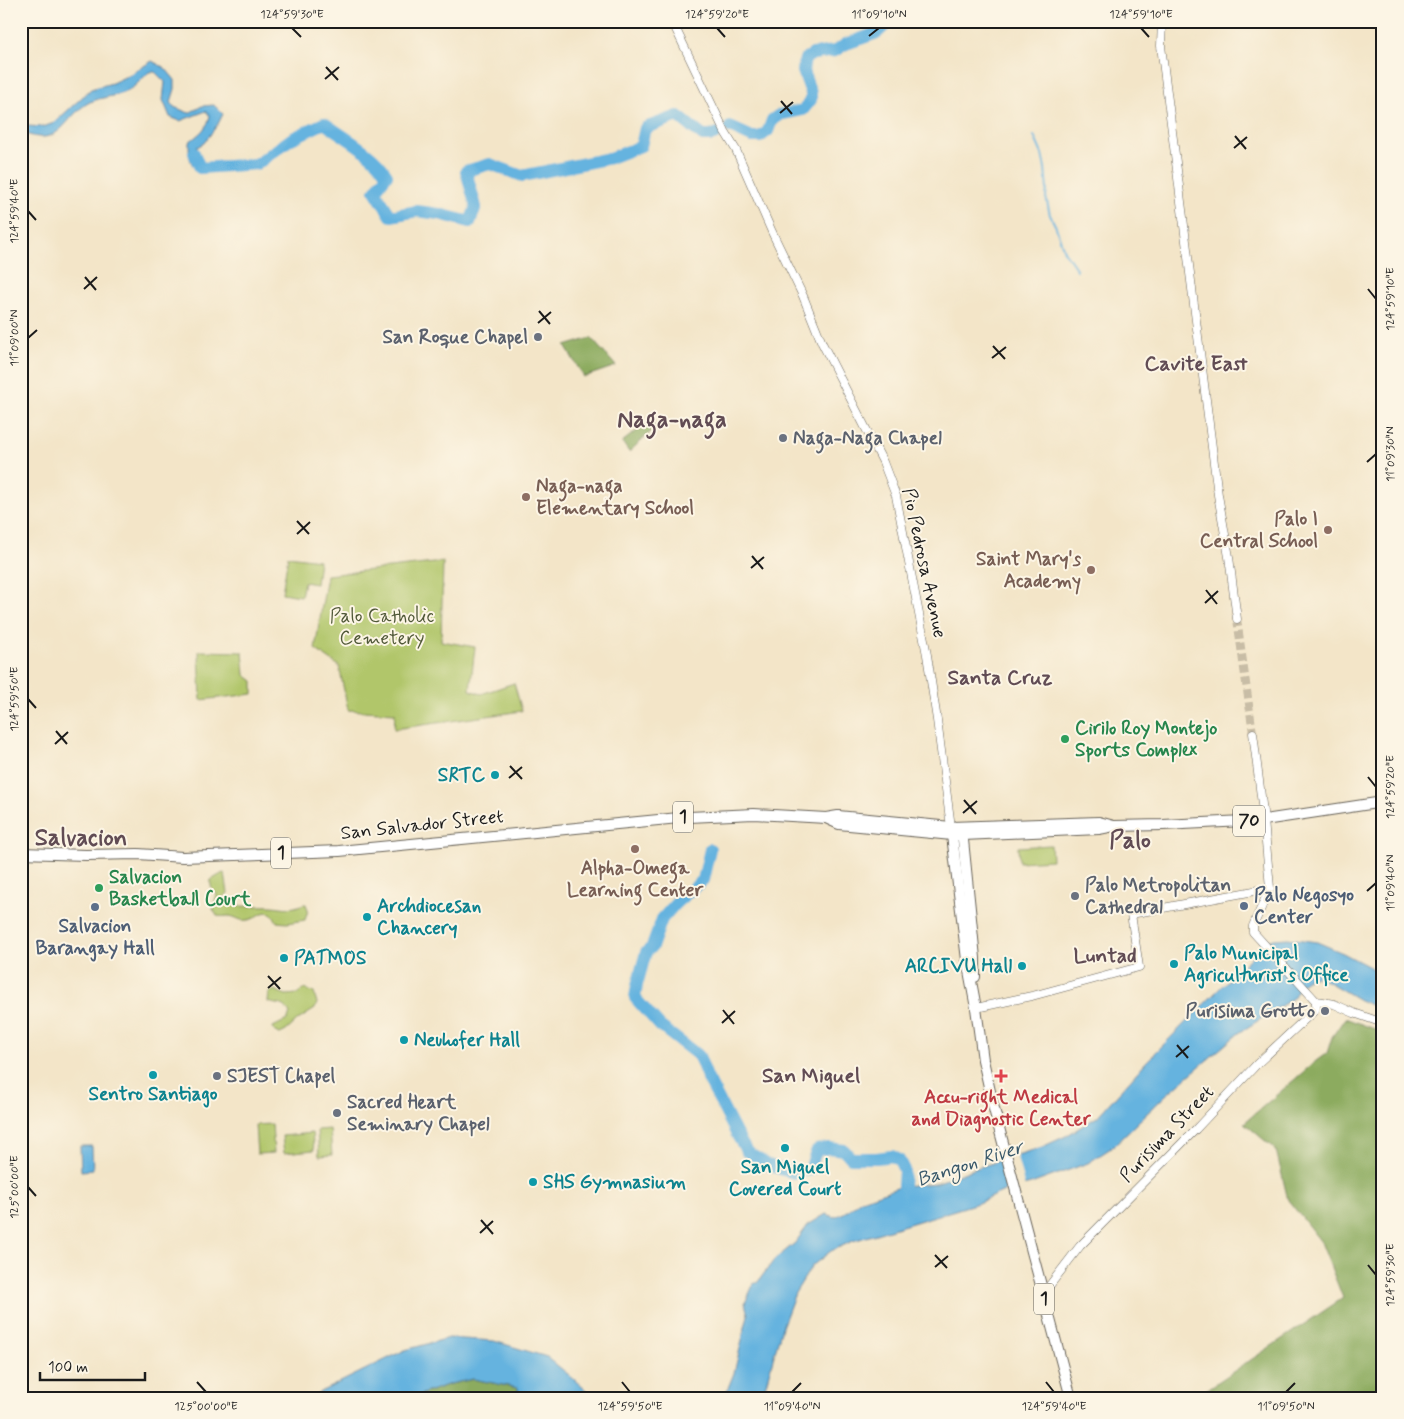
<svg xmlns="http://www.w3.org/2000/svg" width="1404" height="1419" font-family="Mynerve,sans-serif">
  <style>
    .green { fill: #b1c66b; stroke: #667144 }
    .forest { fill: #8cab5f; stroke: #54643e }
    .water { fill: #65b3df; stroke: #40687e }
    .pier { fill: #f3e5c8 }
    .lines { fill: none; stroke-linecap: round; stroke-linejoin: round }
    .stream { stroke: #65b3df; stroke-width: 2 }
    .river { stroke: #65b3df; stroke-width: 12 }
    .secondary-tunnel { stroke: #c8bda6; stroke-width: 8; stroke-dasharray: 8 4; stroke-linecap: butt }
    .secondary-casing { stroke: #676258; stroke-width: 9 }
    .highway-casing { stroke: #676258; stroke-width: 12 }
    .secondary { stroke: #fff; stroke-width: 8 }
    .highway { stroke: #fff; stroke-width: 10 }
    .ticks { fill: none; stroke: #1c1c1c; stroke-width: 2 }
    .worship-dot { fill: #6b7280; stroke: #fcf5e5; stroke-width: 2 }
    .education-dot { fill: #8d6e63; stroke: #fcf5e5; stroke-width: 2 }
    .leisure-dot { fill: #2e9e5b; stroke: #fcf5e5; stroke-width: 2 }
    .culture-dot { fill: #0f9aa8; stroke: #fcf5e5; stroke-width: 2 }
    .service-dot { fill: #5c6f8a; stroke: #fcf5e5; stroke-width: 2 }
    .health-dot { fill: #e0444e; stroke: #fcf5e5; stroke-width: 2 }
    .labels { text-anchor: middle; dominant-baseline: central; stroke-width: 4; stroke-linejoin: round; paint-order: stroke }
    .shield { fill: #fcf5e5; stroke: #5f5d58; stroke-width: 1 }
    .shield-label { font-size: 18px; font-weight: bold; fill: #1c1c1c }
    .worship-label { font-size: 19px; font-weight: bold; fill: #5b616d; stroke: #fcf5e5; text-anchor: start }
    .education-label { font-size: 19px; font-weight: bold; fill: #785e54; stroke: #fcf5e5; text-anchor: end }
    .street-label { font-size: 19px; fill: #1c1c1c; stroke: #fcf5e5 }
    .park-label { font-size: 19px; fill: #505838; stroke: #fcf5e5 }
    .leisure-label { font-size: 19px; font-weight: bold; fill: #27864d; stroke: #fcf5e5; text-anchor: start }
    .culture-label { font-size: 19px; font-weight: bold; fill: #0d838f; stroke: #fcf5e5; text-anchor: start }
    .service-label { font-size: 19px; font-weight: bold; fill: #4e5e75; stroke: #fcf5e5; text-anchor: start }
    .health-label { font-size: 19px; font-weight: bold; fill: #be3a42; stroke: #fcf5e5 }
    .water-label { font-size: 20px; font-style: italic; fill: #39586a; stroke: #fcf5e5 }
    .quarter-label { font-size: 21px; font-weight: bold; fill: #614c54; stroke: #fcf5e5 }
    .district-label { font-size: 24px; font-weight: bold; fill: #614c54; stroke: #fcf5e5 }
    .neatline { fill: none; stroke: #1c1c1c; stroke-width: 2 }
    .ticks-label { font-size: 12px; text-anchor: middle; fill: #1c1c1c }
  </style>
  <rect width="100%" height="100%" fill="#fcf5e5"/>
  <filter id="ink" filterUnits="userSpaceOnUse"><feTurbulence type="fractalNoise" baseFrequency=".02" numOctaves="2"/><feDisplacementMap in="SourceGraphic" scale="10" xChannelSelector="R" yChannelSelector="G"/><feConvolveMatrix kernelMatrix="1 2 1 2 8 2 1 2 1" color-interpolation-filters="sRGB"/></filter>
  <filter id="wash" filterUnits="userSpaceOnUse"><feTurbulence type="fractalNoise" baseFrequency=".0096" numOctaves="4" result="noise"/><feDisplacementMap in="SourceGraphic" scale="20" xChannelSelector="R" yChannelSelector="G"/><feGaussianBlur stdDeviation="1.12" result="paint"/><feColorMatrix in="noise" values="0 0 0 0 0 0 0 0 0 0 0 0 0 0 0 0 0 1.4 0 .05"/><feComposite in="paint" operator="in"/></filter>
  <g filter="url(#wash)">
    <rect width="100%" height="100%" fill="#f3e5c8"/>
    <g class="green">
      <path d="M 288,556 L 319,560 L 316,584 L 304,582 L 301,596 L 282,593 Z"/>
      <path d="M 443,562 L 441,641 L 475,647 L 470,690 L 481,694 L 514,683 L 522,711 L 394,729 L 395,713 L 348,710 L 339,666 L 315,649 L 327,575 Z"/>
      <path d="M 199,651 L 243,652 L 245,675 L 253,681 L 253,694 L 201,700 Z"/>
      <path d="M 1051,845 L 1052,860 L 1019,862 L 1018,847 Z"/>
      <path d="M 223,873 L 225,874 L 228,893 L 222,899 L 222,902 C 236,909 255,905 270,906 C 278,906 287,909 295,907 C 299,906 302,904 306,904 L 308,910 L 305,920 L 287,923 L 277,922 C 275,919 274,914 270,913 C 263,910 258,917 252,919 C 239,923 239,917 229,916 C 225,916 222,917 217,916 L 213,909 L 217,894 C 212,890 210,887 211,880 Z"/>
      <path d="M 304,988 L 314,993 L 317,1003 L 315,1009 L 298,1020 L 286,1031 L 280,1034 L 275,1032 L 273,1027 L 287,1020 L 290,1014 C 283,1002 280,1006 268,1002 L 269,993 L 274,990 L 286,995 L 298,994 Z"/>
      <path d="M 272,1124 L 274,1153 L 257,1154 L 255,1125 Z"/>
      <path d="M 330,1129 L 332,1155 L 319,1156 L 317,1130 Z"/>
      <path d="M 312,1133 L 314,1150 L 284,1153 L 282,1136 Z"/>
    </g>
    <g class="forest">
      <path d="M 591,338 L 616,366 L 584,377 L 565,346 Z"/>
      <path d="M 651,420 L 656,427 L 629,452 L 622,442 Z"/>
      <path d="M 1345,1018 L 1383,1032 L 1383,1398 L 1194,1398 L 1343,1298 L 1321,1242 L 1288,1200 L 1276,1150 L 1244,1123 L 1316,1061 L 1327,1053 L 1332,1037 Z"/>
      <path d="M 473,1379 L 518,1388 L 519,1398 L 411,1398 L 450,1384 Z"/>
    </g>
    <g class="water">
      <path d="M 152,61 L 165,68 L 175,80 L 175,89 L 171,102 L 174,107 L 189,113 L 202,106 L 214,105 L 223,114 L 218,124 L 204,143 L 197,147 L 198,154 L 204,165 L 197,171 C 189,162 189,154 189,142 C 198,135 208,128 210,116 L 206,111 L 180,121 L 170,117 L 163,100 L 165,82 L 155,72 L 149,72 C 142,79 133,89 125,92 C 114,97 101,97 90,102 C 63,116 62,150 21,132 L 21,123 L 28,126 L 43,127 L 54,123 L 91,89 L 112,83 L 129,75 Z"/>
      <path d="M 1288,938 L 1317,942 L 1343,953 L 1383,974 L 1383,1010 L 1359,1000 L 1320,977 L 1311,977 L 1301,984 L 1293,998 L 1239,1033 L 1167,1094 L 1111,1148 L 1088,1163 L 1031,1184 L 1004,1191 L 978,1203 L 853,1241 L 831,1251 L 812,1266 L 795,1293 L 782,1327 L 762,1398 L 724,1398 L 734,1373 L 748,1315 L 745,1303 L 754,1283 L 757,1283 L 774,1260 L 795,1243 L 808,1225 L 826,1214 L 834,1217 L 844,1213 L 861,1200 L 903,1186 L 936,1183 L 974,1169 L 1042,1147 L 1066,1136 L 1097,1117 L 1147,1061 L 1266,942 L 1274,939 Z"/>
      <path d="M 80,1146 L 92,1146 L 93,1170 L 81,1171 Z"/>
      <path d="M 449,1338 L 494,1341 L 547,1357 L 569,1375 L 595,1398 L 541,1398 L 531,1393 L 531,1398 L 519,1398 L 518,1388 L 473,1379 L 450,1384 L 411,1398 L 308,1398 L 405,1350 Z"/>
    </g>
    <path class="pier" d="M 1016,1153 L 1025,1188 L 1007,1193 L 999,1159 Z"/>
    <g class="lines">
      <path class="stream" d="M 1034,136 L 1042,154 L 1045,168 L 1047,189 L 1046,197 L 1050,215 L 1056,227 L 1064,251 L 1077,270"/>
      <g class="river">
        <path d="M 730,127 L 752,137 L 760,137 L 768,131 L 772,120 L 779,115 L 803,110 L 811,100 L 811,93 L 803,71 L 805,59 L 813,54 L 835,51 L 846,44 L 877,33 L 890,21"/>
        <path d="M 194,153 L 200,168 L 257,164 L 291,139 L 324,123 C 343,136 376,155 387,175 L 375,191 L 391,216 L 417,211 L 439,214 L 470,222 L 476,207 L 466,171 L 490,164 L 522,176 L 610,158 L 641,146 L 645,128 L 678,116 L 703,136 L 711,136 L 718,133"/>
        <path d="M 710,849 L 703,880 L 676,903 L 662,919 L 652,947 L 646,952 L 637,985 L 635,998 L 660,1026 L 699,1056 L 707,1077 L 737,1135 L 747,1152 L 768,1165 L 794,1173 L 810,1170 L 814,1157 L 817,1150 L 829,1148 L 844,1150 L 851,1158 L 877,1158 L 892,1156 L 899,1160 L 904,1170 L 903,1186"/>
      </g>
    </g>
  </g>
  <g filter="url(#ink)">
    <g class="lines">
      <path class="secondary-tunnel" d="M 1237,619 L 1253,733"/>
      <defs>
        <g id="secondary">
          <path d="M 672,21 L 725,132 L 736,150 L 772,232 L 803,296 L 822,343 L 883,462 L 896,496 L 927,655 L 937,720 L 951,827"/>
          <path d="M 1162,21 L 1161,46 L 1177,170 L 1218,495 L 1229,557 L 1237,619"/>
          <path d="M 1253,733 L 1264,820 L 1270,888 L 1253,926 L 1253,932 L 1316,1001 L 1334,1004 L 1354,1013 L 1383,1023"/>
          <path d="M 976,1008 L 1032,996 L 1139,967 L 1131,914 L 1270,888"/>
          <path d="M 1043,1294 L 1080,1246 L 1196,1129 L 1257,1064 L 1316,1009 L 1316,1001"/>
        </g>
        <g id="highway">
          <path d="M 826,818 L 839,824 L 952,835 L 963,835 L 1099,829 L 1114,826 L 1163,825 L 1264,820 L 1383,802"/>
          <path d="M 951,827 L 967,960 L 976,1008 L 983,1060 L 994,1109 L 1071,1398"/>
          <path d="M 962,830 L 975,958 L 975,977"/>
          <path d="M 21,853 L 86,855 L 138,854 L 183,857 L 339,851 L 689,817 L 754,814 L 826,818 L 838,816 L 951,827 L 1099,822 L 1114,826"/>
        </g>
      </defs>
      <use href="#secondary" class="secondary-casing"/>
      <use href="#highway" class="highway-casing"/>
      <use href="#secondary" class="secondary"/>
      <use href="#highway" class="highway"/>
    </g>
  </g>
  <path class="ticks" d="M 292,28 L 301,37M 717,28 L 725,37M 1141,28 L 1149,37M 869,36 L 879,28M 326,67 L 338,80M 325,79 L 339,67M 781,101 L 792,114M 780,113 L 793,102M 1235,136 L 1246,149M 1234,148 L 1247,137M 28,211 L 36,220M 85,277 L 96,290M 84,289 L 97,277M 1368,289 L 1376,299M 539,311 L 550,324M 538,323 L 551,312M 28,338 L 37,330M 993,346 L 1005,359M 992,358 L 1006,347M 1367,462 L 1376,454M 297,521 L 309,534M 297,534 L 310,522M 752,556 L 763,569M 751,568 L 764,557M 1206,590 L 1217,604M 1205,603 L 1218,591M 28,699 L 36,708M 56,731 L 67,744M 55,744 L 68,732M 510,766 L 522,779M 1368,777 L 1376,787M 509,778 L 522,767M 964,800 L 976,814M 963,813 L 977,801M 1367,891 L 1376,883M 268,976 L 280,989M 268,988 L 281,977M 723,1010 L 734,1024M 722,1023 L 735,1011M 1177,1045 L 1188,1058M 1176,1057 L 1189,1046M 28,1187 L 36,1196M 481,1220 L 493,1234M 480,1233 L 493,1221M 935,1255 L 947,1268M 1368,1265 L 1376,1275M 935,1267 L 948,1256M 197,1382 L 206,1392M 622,1382 L 630,1392M 1046,1382 L 1054,1392M 792,1392 L 801,1383M 1286,1392 L 1295,1383"/>
  <g class="worship-dot">
    <circle cx="538" cy="337" r="5"/>
    <circle cx="783" cy="438" r="5"/>
    <circle cx="1075" cy="896" r="5"/>
    <circle cx="1325" cy="1011" r="5"/>
    <circle cx="217" cy="1076" r="5"/>
    <circle cx="337" cy="1113" r="5"/>
  </g>
  <g class="education-dot">
    <circle cx="526" cy="497" r="5"/>
    <circle cx="1328" cy="530" r="5"/>
    <circle cx="1091" cy="570" r="5"/>
    <circle cx="635" cy="849" r="5"/>
  </g>
  <g class="leisure-dot">
    <circle cx="1065" cy="739" r="5"/>
    <circle cx="99" cy="888" r="5"/>
  </g>
  <g class="culture-dot">
    <circle cx="495" cy="775" r="5"/>
    <circle cx="367" cy="917" r="5"/>
    <circle cx="284" cy="958" r="5"/>
    <circle cx="1174" cy="964" r="5"/>
    <circle cx="1022" cy="966" r="5"/>
    <circle cx="404" cy="1040" r="5"/>
    <circle cx="153" cy="1075" r="5"/>
    <circle cx="785" cy="1148" r="5"/>
    <circle cx="533" cy="1182" r="5"/>
  </g>
  <g class="service-dot">
    <circle cx="1244" cy="906" r="5"/>
    <circle cx="95" cy="907" r="5"/>
  </g>
  <path class="health-dot" d="M998.5 1068.5h5v5h5v5h-5v5h-5v-5h-5v-5h5z"/>
  <g class="labels">
    <g class="shield">
      <rect x="673" y="801.5" width="20" height="31" rx="4"/>
      <rect x="1233" y="805.5" width="32" height="31" rx="4"/>
      <rect x="271" y="837.5" width="20" height="31" rx="4"/>
      <rect x="1034" y="1283.5" width="20" height="31" rx="4"/>
    </g>
    <g class="shield-label">
      <text x="683" y="817">1</text>
      <text x="1249" y="821">70</text>
      <text x="281" y="853">1</text>
      <text x="1044" y="1299">1</text>
    </g>
    <g class="worship-label">
      <text x="528" y="337" text-anchor="end">San Roque Chapel</text>
      <text x="793" y="438">Naga-Naga Chapel</text>
      <text x="1085" y="885">Palo Metropolitan<tspan x="1085" dy="22">Cathedral</tspan></text>
      <text x="1315" y="1011" text-anchor="end">Purisima Grotto</text>
      <text x="227" y="1076">SJEST Chapel</text>
      <text x="347" y="1102">Sacred Heart<tspan x="347" dy="22">Seminary Chapel</tspan></text>
    </g>
    <g class="education-label">
      <text x="536" y="486" text-anchor="start">Naga-naga<tspan x="536" dy="22">Elementary School</tspan></text>
      <text x="1318" y="519">Palo I<tspan x="1318" dy="22">Central School</tspan></text>
      <text x="1081" y="559">Saint Mary's<tspan x="1081" dy="22">Academy</tspan></text>
      <text x="635" y="868" text-anchor="middle">Alpha-Omega<tspan x="635" dy="22">Learning Center</tspan></text>
    </g>
    <g class="street-label">
      <text transform="translate(924 563) rotate(78)">Pio Pedrosa Avenue</text>
      <text transform="translate(422 825) rotate(-6)">San Salvador Street</text>
      <text transform="translate(1167 1134) rotate(-46)">Purisima Street</text>
    </g>
    <g class="park-label">
      <text x="382" y="616">Palo Catholic<tspan x="382" dy="22">Cemetery</tspan></text>
    </g>
    <g class="leisure-label">
      <text x="1075" y="728">Cirilo Roy Montejo<tspan x="1075" dy="22">Sports Complex</tspan></text>
      <text x="109" y="877">Salvacion<tspan x="109" dy="22">Basketball Court</tspan></text>
    </g>
    <g class="culture-label">
      <text x="485" y="775" text-anchor="end">SRTC</text>
      <text x="377" y="906">Archdiocesan<tspan x="377" dy="22">Chancery</tspan></text>
      <text x="1184" y="953">Palo Municipal<tspan x="1184" dy="22">Agriculturist's Office</tspan></text>
      <text x="294" y="958">PATMOS</text>
      <text x="1012" y="966" text-anchor="end">ARCIVU Hall</text>
      <text x="414" y="1040">Neuhofer Hall</text>
      <text x="153" y="1094" text-anchor="middle">Sentro Santiago</text>
      <text x="785" y="1167" text-anchor="middle">San Miguel<tspan x="785" dy="22">Covered Court</tspan></text>
      <text x="543" y="1182">SHS Gymnasium</text>
    </g>
    <g class="service-label">
      <text x="1254" y="895">Palo Negosyo<tspan x="1254" dy="22">Center</tspan></text>
      <text x="95" y="926" text-anchor="middle">Salvacion<tspan x="95" dy="22">Barangay Hall</tspan></text>
    </g>
    <g class="health-label">
      <text x="1001" y="1097">Accu-right Medical<tspan x="1001" dy="22">and Diagnostic Center</tspan></text>
    </g>
    <g class="water-label">
      <text transform="translate(970 1164) rotate(-18)">Bangon River</text>
    </g>
    <g class="quarter-label">
      <text x="1196" y="364">Cavite East</text>
      <text x="1000" y="678">Santa Cruz</text>
      <text x="1105" y="956">Luntad</text>
      <text x="811" y="1076">San Miguel</text>
    </g>
    <g class="district-label">
      <text x="672" y="420">Naga-naga</text>
      <text x="81" y="838">Salvacion</text>
      <text x="1130" y="841">Palo</text>
    </g>
  </g>
  <rect width="1404" height="1419" fill="none" stroke="#fcf5e5" stroke-width="55"/>
  <path d="M40 1372v8h105v-8" fill="none" stroke="#1c1c1c" stroke-width="2.5"/>
  <text x="48" y="1372" font-size="15" fill="#1c1c1c" stroke="#fcf5e5" stroke-width="4" paint-order="stroke">100 m</text>
  <rect x="28" y="28" width="1348" height="1364" class="neatline"/>
  <g class="ticks-label">
    <text x="292" y="18">124°59'30"E</text>
    <text x="717" y="18">124°59'20"E</text>
    <text x="879" y="18">11°09'10"N</text>
    <text x="1141" y="18">124°59'10"E</text>
    <text transform="translate(14 211) rotate(-90)" y="4">124°59'40"E</text>
    <text transform="translate(1390 299) rotate(-90)" y="4">124°59'10"E</text>
    <text transform="translate(14 338) rotate(-90)" y="4">11°09'00"N</text>
    <text transform="translate(1390 454) rotate(-90)" y="4">11°09'30"N</text>
    <text transform="translate(14 699) rotate(-90)" y="4">124°59'50"E</text>
    <text transform="translate(1390 787) rotate(-90)" y="4">124°59'20"E</text>
    <text transform="translate(1390 883) rotate(-90)" y="4">11°09'40"N</text>
    <text transform="translate(14 1187) rotate(-90)" y="4">125°00'00"E</text>
    <text transform="translate(1390 1275) rotate(-90)" y="4">124°59'30"E</text>
    <text x="206" y="1410">125°00'00"E</text>
    <text x="630" y="1410">124°59'50"E</text>
    <text x="792" y="1410">11°09'40"N</text>
    <text x="1054" y="1410">124°59'40"E</text>
    <text x="1286" y="1410">11°09'50"N</text>
  </g>
</svg>
